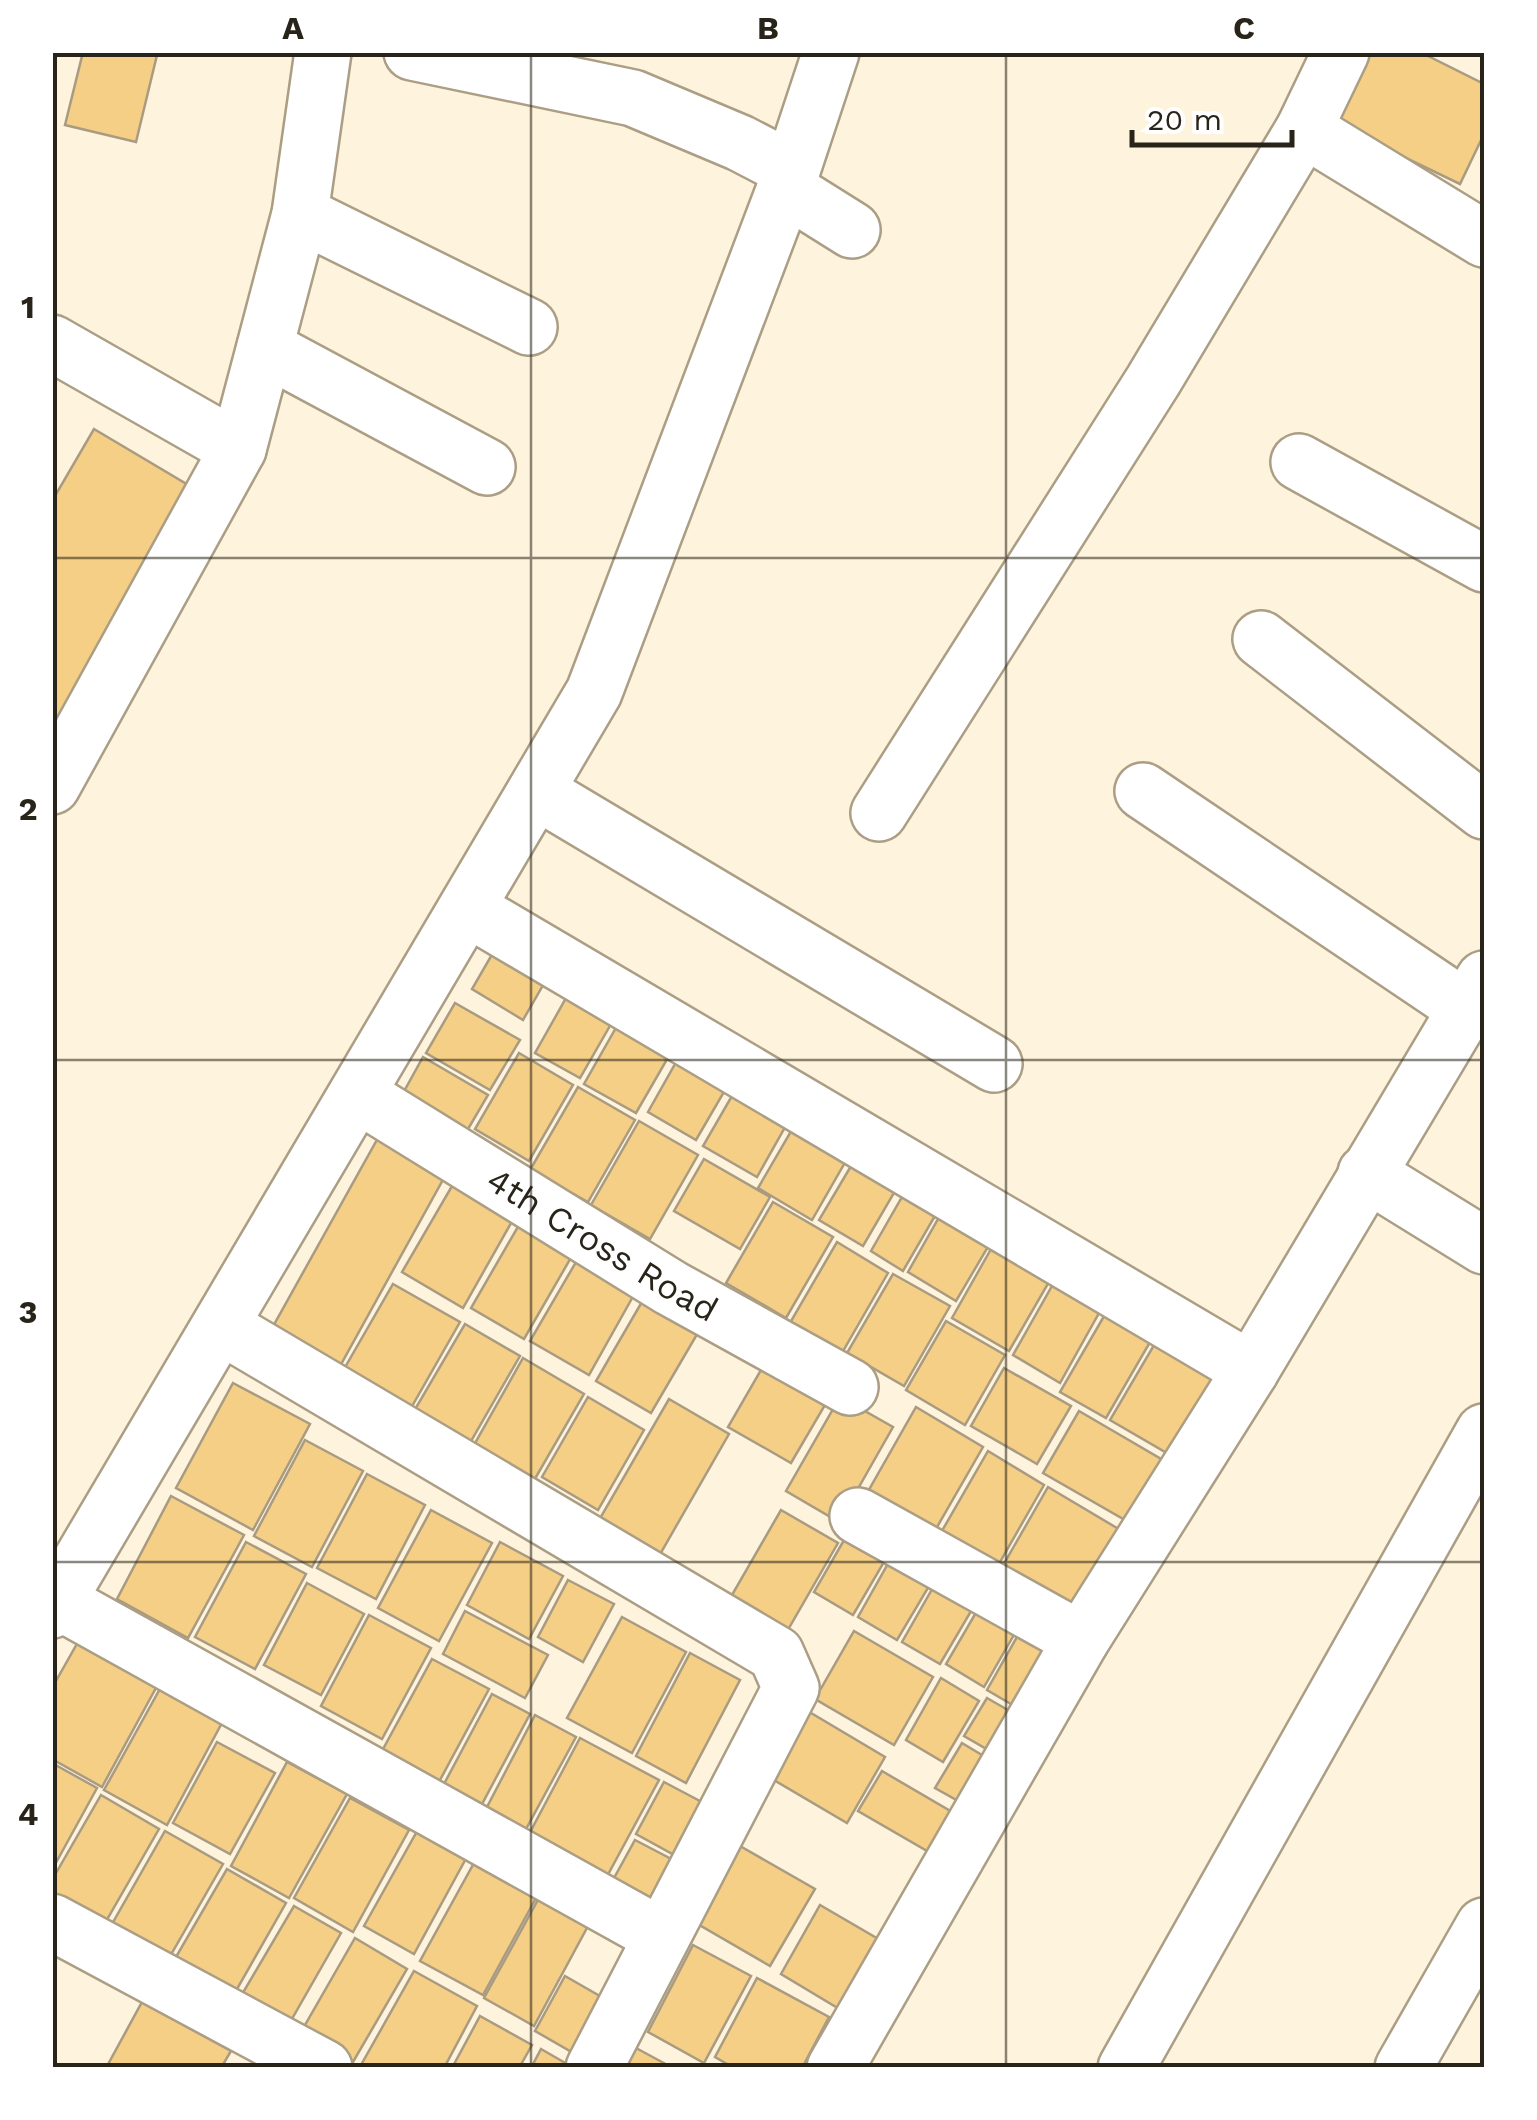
<svg xmlns="http://www.w3.org/2000/svg" width="1537" height="2120" font-family="'Work Sans',sans-serif">
  <style>
    .building { fill: #f5cf85; stroke: #a99b81; stroke-width: 2.5 }
    .lines { fill: none; stroke-linecap: round; stroke-linejoin: round }
    .minor-casing { stroke: #ab9e84; stroke-width: 60 }
    .minor { stroke: #fff; stroke-width: 55 }
    .grid { fill: none; stroke: #29241a; stroke-width: 2.5; stroke-opacity: 0.55 }
    .labels { text-anchor: middle; dominant-baseline: central; stroke-width: 8; stroke-linejoin: round; paint-order: stroke }
    .street-label { font-size: 35px; fill: #29241a; stroke: #fff }
    .neatline { fill: none; stroke: #29241a; stroke-width: 4 }
    .grid-label { font-size: 32px; text-anchor: middle; font-weight: bold; fill: #29241a }
  </style>
  <rect width="100%" height="100%" fill="#fef3dc"/>
  <g class="building">
    <path d="M 83,52 L 157,55 L 136,142 L 65,125 Z"/>
    <path d="M 1370,52 L 1420,52 L 1484,84 L 1484,134 L 1460,184 L 1335,124 Z"/>
    <path d="M 94,429 L 205,495 L 70,726 L 52,716 L 52,501 Z"/>
    <path d="M 494,951 L 546,980 L 523,1020 L 472,989 Z"/>
    <path d="M 570,991 L 615,1017 L 580,1078 L 535,1053 Z"/>
    <path d="M 455,1003 L 520,1040 L 490,1090 L 426,1053 Z"/>
    <path d="M 621,1019 L 673,1049 L 636,1113 L 584,1084 Z"/>
    <path d="M 519,1053 L 573,1085 L 529,1161 L 475,1129 Z"/>
    <path d="M 423,1057 L 488,1095 L 461,1141 L 397,1104 Z"/>
    <path d="M 679,1057 L 728,1085 L 696,1140 L 648,1112 Z"/>
    <path d="M 740,1082 L 793,1113 L 757,1177 L 703,1146 Z"/>
    <path d="M 578,1087 L 635,1120 L 588,1202 L 530,1170 Z"/>
    <path d="M 639,1121 L 698,1155 L 650,1239 L 591,1205 Z"/>
    <path d="M 797,1121 L 851,1152 L 812,1220 L 758,1188 Z"/>
    <path d="M 383,1129 L 450,1167 L 334,1377 L 266,1339 Z"/>
    <path d="M 704,1159 L 770,1197 L 740,1249 L 674,1211 Z"/>
    <path d="M 854,1161 L 898,1186 L 863,1246 L 819,1220 Z"/>
    <path d="M 459,1174 L 519,1209 L 463,1308 L 402,1272 Z"/>
    <path d="M 906,1190 L 939,1209 L 903,1271 L 871,1251 Z"/>
    <path d="M 773,1202 L 833,1237 L 786,1318 L 726,1283 Z"/>
    <path d="M 942,1212 L 992,1240 L 956,1301 L 908,1272 Z"/>
    <path d="M 523,1218 L 576,1249 L 524,1339 L 471,1308 Z"/>
    <path d="M 837,1242 L 888,1273 L 839,1358 L 787,1328 Z"/>
    <path d="M 995,1242 L 1053,1275 L 1009,1351 L 952,1318 Z"/>
    <path d="M 583,1250 L 640,1284 L 589,1375 L 530,1341 Z"/>
    <path d="M 893,1274 L 950,1306 L 904,1386 L 847,1353 Z"/>
    <path d="M 393,1284 L 460,1322 L 403,1422 L 336,1383 Z"/>
    <path d="M 1052,1286 L 1099,1313 L 1060,1383 L 1013,1355 Z"/>
    <path d="M 650,1288 L 706,1319 L 651,1413 L 596,1381 Z"/>
    <path d="M 1107,1311 L 1153,1337 L 1106,1418 L 1060,1392 Z"/>
    <path d="M 946,1321 L 1005,1355 L 965,1425 L 906,1390 Z"/>
    <path d="M 465,1324 L 520,1356 L 463,1455 L 407,1423 Z"/>
    <path d="M 1157,1340 L 1219,1377 L 1172,1456 L 1110,1420 Z"/>
    <path d="M 769,1356 L 832,1393 L 791,1463 L 728,1427 Z"/>
    <path d="M 523,1358 L 584,1394 L 525,1496 L 465,1461 Z"/>
    <path d="M 1004,1368 L 1071,1406 L 1037,1464 L 971,1426 Z"/>
    <path d="M 233,1383 L 310,1424 L 253,1530 L 176,1488 Z"/>
    <path d="M 588,1397 L 644,1430 L 598,1510 L 542,1477 Z"/>
    <path d="M 840,1397 L 893,1427 L 839,1522 L 786,1491 Z"/>
    <path d="M 669,1399 L 729,1434 L 651,1570 L 591,1534 Z"/>
    <path d="M 916,1407 L 983,1447 L 929,1541 L 862,1502 Z"/>
    <path d="M 1079,1411 L 1168,1463 L 1132,1524 L 1043,1473 Z"/>
    <path d="M 305,1440 L 363,1471 L 312,1567 L 254,1536 Z"/>
    <path d="M 988,1451 L 1044,1485 L 996,1569 L 939,1536 Z"/>
    <path d="M 367,1474 L 425,1505 L 376,1599 L 317,1568 Z"/>
    <path d="M 1048,1487 L 1127,1534 L 1080,1615 L 1001,1569 Z"/>
    <path d="M 171,1496 L 244,1535 L 188,1638 L 117,1599 Z"/>
    <path d="M 431,1510 L 492,1543 L 439,1641 L 378,1608 Z"/>
    <path d="M 781,1510 L 838,1543 L 782,1640 L 725,1607 Z"/>
    <path d="M 851,1528 L 891,1550 L 853,1615 L 814,1592 Z"/>
    <path d="M 246,1542 L 306,1574 L 255,1669 L 195,1637 Z"/>
    <path d="M 500,1542 L 563,1576 L 529,1639 L 467,1605 Z"/>
    <path d="M 894,1553 L 935,1576 L 897,1640 L 858,1617 Z"/>
    <path d="M 939,1577 L 977,1601 L 940,1664 L 902,1642 Z"/>
    <path d="M 568,1580 L 614,1604 L 583,1662 L 538,1637 Z"/>
    <path d="M 307,1583 L 364,1614 L 321,1695 L 264,1665 Z"/>
    <path d="M 981,1604 L 1019,1626 L 984,1687 L 946,1664 Z"/>
    <path d="M 465,1611 L 548,1655 L 525,1698 L 443,1654 Z"/>
    <path d="M 369,1615 L 431,1648 L 382,1739 L 321,1706 Z"/>
    <path d="M 622,1617 L 686,1652 L 632,1753 L 567,1718 Z"/>
    <path d="M 1022,1628 L 1058,1649 L 1023,1711 L 987,1690 Z"/>
    <path d="M 854,1631 L 933,1677 L 894,1745 L 815,1699 Z"/>
    <path d="M 78,1642 L 157,1686 L 102,1787 L 52,1759 L 52,1688 Z"/>
    <path d="M 690,1653 L 740,1680 L 686,1783 L 636,1756 Z"/>
    <path d="M 432,1659 L 489,1689 L 433,1793 L 376,1762 Z"/>
    <path d="M 941,1678 L 979,1701 L 943,1762 L 906,1740 Z"/>
    <path d="M 161,1687 L 223,1721 L 167,1825 L 104,1790 Z"/>
    <path d="M 492,1694 L 530,1714 L 482,1804 L 444,1784 Z"/>
    <path d="M 987,1698 L 1020,1717 L 997,1755 L 964,1736 Z"/>
    <path d="M 806,1710 L 885,1757 L 847,1823 L 767,1776 Z"/>
    <path d="M 535,1715 L 576,1737 L 526,1829 L 487,1807 Z"/>
    <path d="M 580,1738 L 659,1780 L 605,1880 L 527,1838 Z"/>
    <path d="M 217,1742 L 275,1773 L 230,1854 L 173,1823 Z"/>
    <path d="M 962,1743 L 995,1763 L 969,1807 L 935,1788 Z"/>
    <path d="M 287,1762 L 347,1794 L 289,1898 L 231,1866 Z"/>
    <path d="M 52,1763 L 97,1788 L 52,1870 Z"/>
    <path d="M 882,1771 L 964,1819 L 941,1859 L 858,1811 Z"/>
    <path d="M 664,1782 L 715,1809 L 687,1862 L 636,1834 Z"/>
    <path d="M 101,1795 L 159,1829 L 105,1923 L 52,1893 L 52,1880 Z"/>
    <path d="M 350,1798 L 409,1830 L 353,1932 L 294,1898 Z"/>
    <path d="M 420,1826 L 469,1853 L 414,1954 L 364,1926 Z"/>
    <path d="M 165,1831 L 223,1864 L 165,1965 L 108,1931 Z"/>
    <path d="M 635,1840 L 677,1862 L 650,1912 L 608,1889 Z"/>
    <path d="M 740,1846 L 815,1889 L 770,1966 L 696,1923 Z"/>
    <path d="M 474,1863 L 536,1898 L 483,1995 L 420,1961 Z"/>
    <path d="M 227,1869 L 286,1903 L 229,2003 L 169,1969 Z"/>
    <path d="M 539,1898 L 588,1926 L 534,2026 L 484,1998 Z"/>
    <path d="M 820,1905 L 880,1940 L 841,2010 L 781,1974 Z"/>
    <path d="M 294,1906 L 341,1933 L 289,2024 L 241,1996 Z"/>
    <path d="M 355,1938 L 407,1969 L 353,2062 L 301,2032 Z"/>
    <path d="M 693,1945 L 751,1976 L 704,2063 L 648,2032 Z"/>
    <path d="M 414,1971 L 477,2006 L 444,2068 L 366,2068 L 361,2065 Z"/>
    <path d="M 565,1976 L 619,2007 L 589,2062 L 535,2031 Z"/>
    <path d="M 757,1978 L 829,2017 L 802,2068 L 734,2068 L 715,2057 Z"/>
    <path d="M 142,2002 L 231,2051 L 221,2068 L 106,2068 Z"/>
    <path d="M 480,2016 L 532,2045 L 519,2068 L 452,2068 Z"/>
    <path d="M 636,2048 L 673,2068 L 626,2068 Z"/>
    <path d="M 541,2049 L 574,2068 L 531,2068 Z"/>
  </g>
  <g class="lines">
    <defs>
      <g id="minor">
        <path d="M 412,52 L 633,98 L 740,143 L 792,170"/>
        <path d="M 1304,129 L 1484,239"/>
        <path d="M 785,188 L 852,230"/>
        <path d="M 300,214 L 529,327"/>
        <path d="M 52,343 L 238,449"/>
        <path d="M 265,348 L 487,467"/>
        <path d="M 1299,462 L 1484,564"/>
        <path d="M 1261,639 L 1484,811"/>
        <path d="M 52,786 L 238,449 L 300,214 L 323,52"/>
        <path d="M 536,791 L 994,1064"/>
        <path d="M 1143,791 L 1465,1008"/>
        <path d="M 879,813 L 1153,381 L 1304,129 L 1341,52"/>
        <path d="M 467,908 L 1251,1370"/>
        <path id="s1" d="M 357,1094 L 671,1288 L 850,1387"/>
        <path d="M 1366,1173 L 1484,1246"/>
        <path d="M 221,1326 L 776,1654 L 791,1688 L 594,2068"/>
        <path d="M 858,1516 L 1081,1640"/>
        <path d="M 58,1601 L 661,1936"/>
        <path d="M 52,1610 L 594,692 L 792,170 L 831,52"/>
        <path d="M 52,1922 L 324,2068"/>
        <path d="M 835,2068 L 1081,1640 L 1251,1370 L 1484,979"/>
        <path d="M 1126,2068 L 1484,1432"/>
        <path d="M 1403,2068 L 1484,1926"/>
      </g>
    </defs>
    <use href="#minor" class="minor-casing"/>
    <use href="#minor" class="minor"/>
  </g>
  <path class="grid" d="M 531,52 L 531,2068M 1006,52 L 1006,2068M 52,558 L 1484,558M 52,1060 L 1484,1060M 52,1562 L 1484,1562"/>
  <g class="labels">
    <g class="street-label">
      <text stroke="none"><textPath href="#s1" startOffset="288">4th Cross Road</textPath></text>
    </g>
  </g>
  <rect width="1537" height="2120" fill="none" stroke="#ffffff" stroke-width="110"/>
  <path d="M1132 130v15h160v-15" fill="none" stroke="#29241a" stroke-width="5"/>
  <text x="1147" y="130" font-size="30" fill="#29241a" stroke="#ffffff" stroke-width="8" paint-order="stroke">20 m</text>
  <rect x="55" y="55" width="1427" height="2010" class="neatline"/>
  <g class="grid-label">
    <text x="293" y="39">A</text>
    <text x="768" y="39">B</text>
    <text x="1244" y="39">C</text>
    <text x="28" y="318">1</text>
    <text x="28" y="820">2</text>
    <text x="28" y="1323">3</text>
    <text x="28" y="1825">4</text>
  </g>
</svg>
